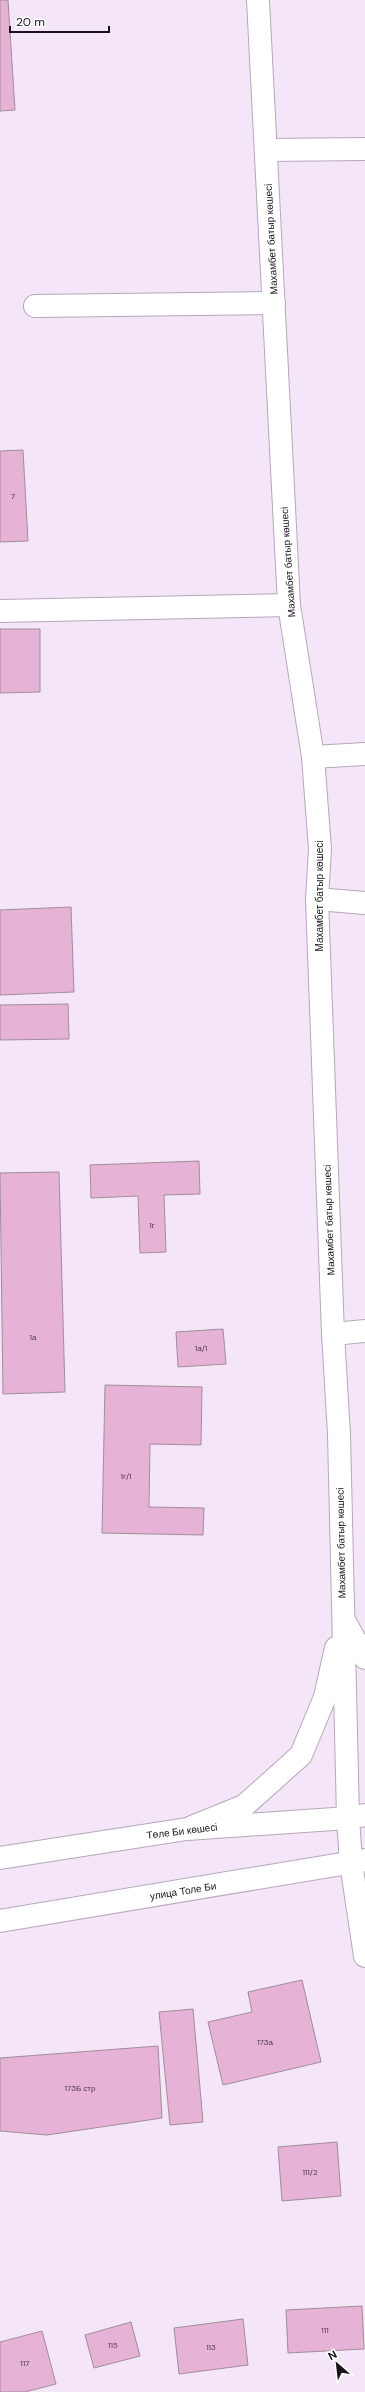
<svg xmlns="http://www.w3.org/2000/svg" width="365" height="2392" font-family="'DM Sans',sans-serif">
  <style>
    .building { fill: #e6b2d5; stroke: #a18d9a }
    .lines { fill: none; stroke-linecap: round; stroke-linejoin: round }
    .minor-casing { stroke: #b6a8ba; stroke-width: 24 }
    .major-casing { stroke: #b6a8ba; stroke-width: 24 }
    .minor { stroke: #fff; stroke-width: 22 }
    .major { stroke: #fff; stroke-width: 22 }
    .labels { text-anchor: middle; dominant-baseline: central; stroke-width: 3; stroke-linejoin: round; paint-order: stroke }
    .number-label { font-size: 8px; fill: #4c3b49 }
    .street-label { font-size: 10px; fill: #18131a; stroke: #fff }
  </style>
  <rect width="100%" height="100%" fill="#f4e5f8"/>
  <g class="building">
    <path d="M 0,0 L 8,0 L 15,110 L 0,111 Z"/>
    <path d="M 23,450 L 28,541 L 0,542 L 0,451 Z"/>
    <path d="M 0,629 L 40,629 L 40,692 L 0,693 Z"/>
    <path d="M 71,907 L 74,992 L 0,995 L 0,910 Z"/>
    <path d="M 68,1004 L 69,1039 L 0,1040 L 0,1005 Z"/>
    <path d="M 199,1161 L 200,1194 L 164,1195 L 166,1252 L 140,1253 L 138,1196 L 91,1198 L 90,1165 Z"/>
    <path d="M 59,1172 L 65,1392 L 3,1394 L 0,1173 Z"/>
    <path d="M 223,1329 L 226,1364 L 178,1367 L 176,1332 Z"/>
    <path d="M 105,1385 L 202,1387 L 201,1445 L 150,1444 L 149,1507 L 204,1508 L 203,1535 L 102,1533 Z"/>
    <path d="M 302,1980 L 321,2062 L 223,2085 L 208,2022 L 252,2012 L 248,1992 Z"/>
    <path d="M 193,2009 L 203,2122 L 170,2125 L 159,2012 Z"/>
    <path d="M 158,2046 L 162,2118 L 47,2135 L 0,2131 L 0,2058 Z"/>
    <path d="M 337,2142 L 341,2196 L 282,2201 L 278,2147 Z"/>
    <path d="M 362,2306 L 364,2349 L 288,2353 L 286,2310 Z"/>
    <path d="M 243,2319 L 248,2365 L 179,2374 L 174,2328 Z"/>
    <path d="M 131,2322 L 140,2356 L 94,2368 L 85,2335 Z"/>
    <path d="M 42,2331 L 56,2384 L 25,2392 L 0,2392 L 0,2342 Z"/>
  </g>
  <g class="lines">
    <defs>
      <g id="minor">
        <path d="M 258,0 L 289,605 L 313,757 L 320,849 L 317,899 L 333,1334 L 339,1434 L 348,1818 L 351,1863 L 365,1956"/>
        <path d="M 266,150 L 365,149"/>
        <path d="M 35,306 L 274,303"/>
        <path d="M 0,611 L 289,605"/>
        <path d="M 313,757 L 365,754"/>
        <path d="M 317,899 L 365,903"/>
        <path d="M 333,1334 L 365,1331"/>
        <path d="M 344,1620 L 365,1658"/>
        <path d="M 192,1827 L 244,1806 L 301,1755 L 325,1697 L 336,1648"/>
      </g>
      <g id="major">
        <path d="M 0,1858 L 187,1829 L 348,1818 L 365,1815"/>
        <path d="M 0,1921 L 365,1860"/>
      </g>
    </defs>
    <use href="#minor" class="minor-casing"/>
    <use href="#major" class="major-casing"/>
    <use href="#minor" class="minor"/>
    <use href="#major" class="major"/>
  </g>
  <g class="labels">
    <g class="number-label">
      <text x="13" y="496">7</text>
      <text x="152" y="1225">1г</text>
      <text x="33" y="1337">1а</text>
      <text x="201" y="1348">1а/1</text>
      <text x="126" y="1476">1г/1</text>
      <text x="265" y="2042">173а</text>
      <text x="80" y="2088">173Б стр</text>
      <text x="310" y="2172">111/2</text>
      <text x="325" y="2330">111</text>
      <text x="113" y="2345">115</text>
      <text x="211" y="2347">113</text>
      <text x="25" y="2363">117</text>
    </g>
    <g class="street-label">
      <text transform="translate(271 239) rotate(-93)">Махамбет батыр көшесі</text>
      <text transform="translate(288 562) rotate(-94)">Махамбет батыр көшесі</text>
      <text transform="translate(319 896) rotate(-90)">Махамбет батыр көшесі</text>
      <text transform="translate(329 1220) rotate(-92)">Махамбет батыр көшесі</text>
      <text transform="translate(341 1543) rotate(-91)">Махамбет батыр көшесі</text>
      <text transform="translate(182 1831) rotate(-7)">Төле Би көшесі</text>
      <text transform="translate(183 1891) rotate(-9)">улица Толе Би</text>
    </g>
  </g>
  <g transform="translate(337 2364) rotate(332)" stroke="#ffffff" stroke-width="3" paint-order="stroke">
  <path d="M0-3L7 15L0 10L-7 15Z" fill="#18131a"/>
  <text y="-6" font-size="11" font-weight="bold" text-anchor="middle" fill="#18131a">N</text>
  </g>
  <path d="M10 26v6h99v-6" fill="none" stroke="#18131a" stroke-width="2"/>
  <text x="16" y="26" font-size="12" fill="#18131a" stroke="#ffffff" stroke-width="3" paint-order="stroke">20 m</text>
</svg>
